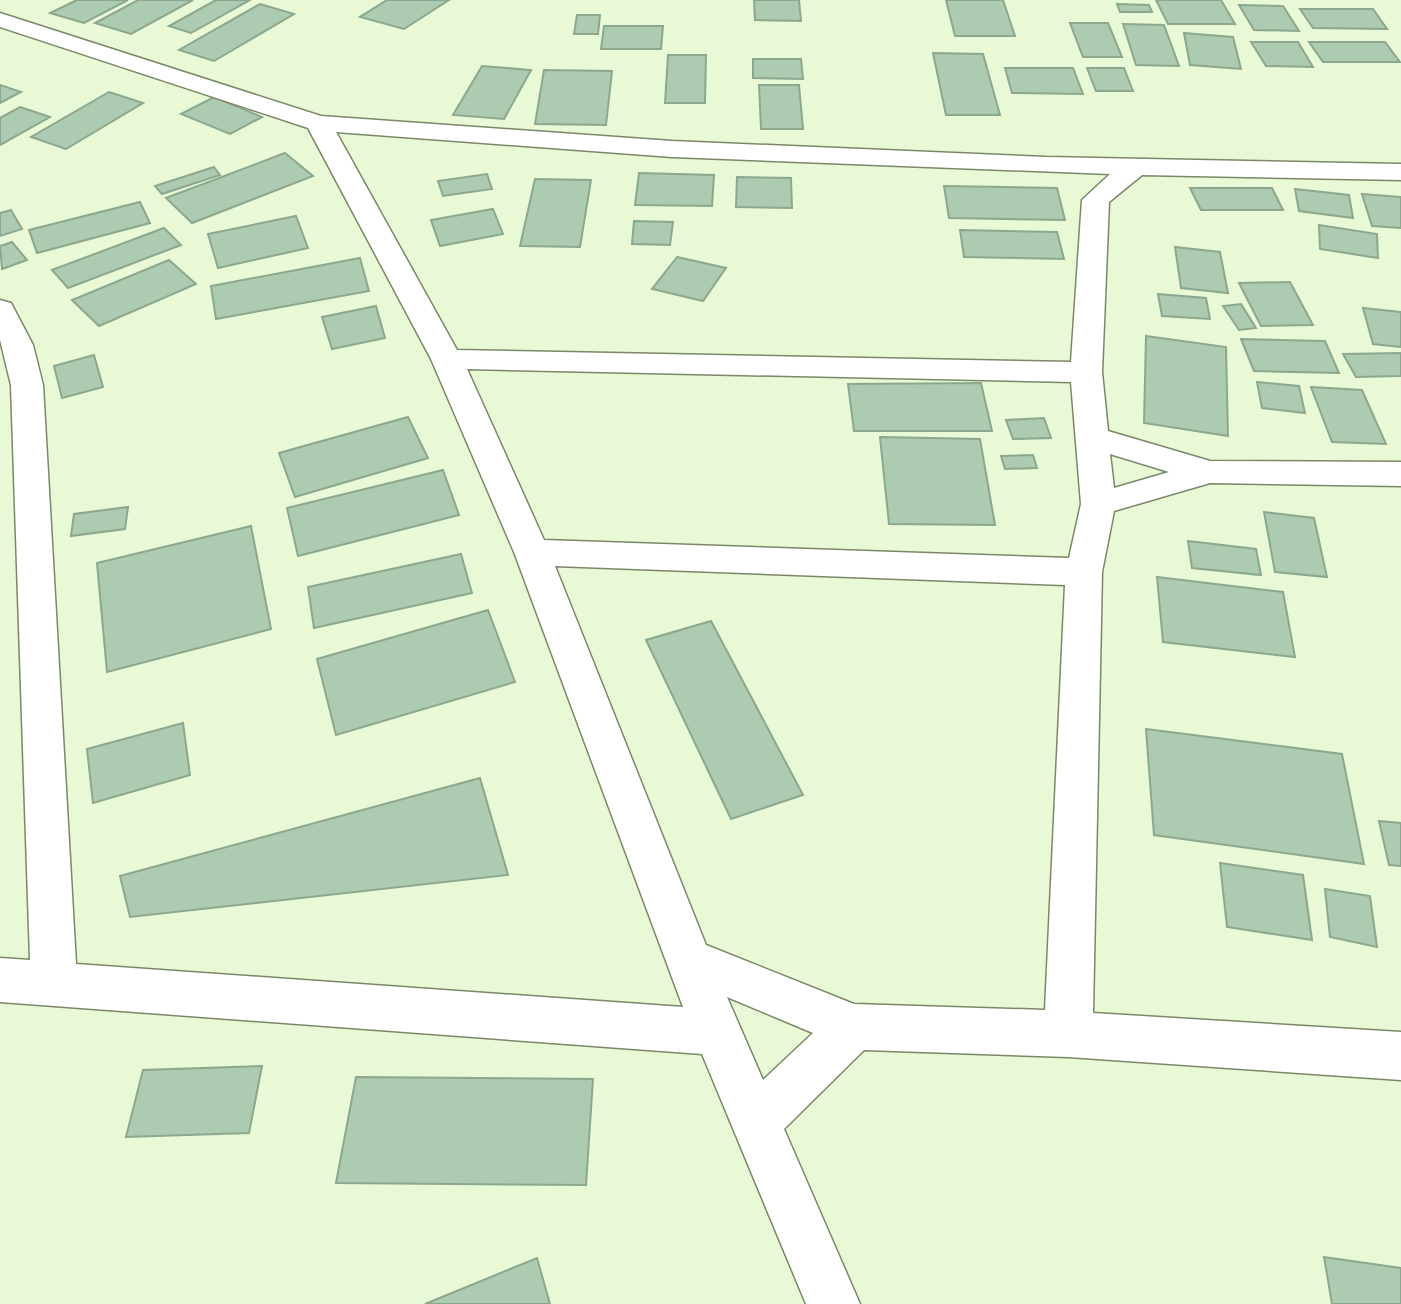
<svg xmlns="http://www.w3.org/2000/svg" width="1401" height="1304" font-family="'Open Sans',sans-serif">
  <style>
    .building { fill: #adcbb1; stroke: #8ba88f; stroke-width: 2 }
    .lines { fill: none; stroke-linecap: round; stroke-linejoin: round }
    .minor-casing { stroke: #7b8868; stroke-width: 3 }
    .minor { fill: #fff; fill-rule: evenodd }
  </style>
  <rect width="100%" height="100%" fill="#e9f8d5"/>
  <g class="building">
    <path d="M 77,0 L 128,0 L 84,23 L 50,13 Z"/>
    <path d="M 138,0 L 193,0 L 131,34 L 95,23 Z"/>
    <path d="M 216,0 L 250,0 L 191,33 L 169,26 Z"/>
    <path d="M 387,0 L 449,0 L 404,29 L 360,17 Z"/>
    <path d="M 754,0 L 799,0 L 801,21 L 755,20 Z"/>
    <path d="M 946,0 L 1003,0 L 1015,36 L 955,36 Z"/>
    <path d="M 1156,0 L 1221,0 L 1235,24 L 1168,24 Z"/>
    <path d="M 260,4 L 294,14 L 214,61 L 179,50 Z"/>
    <path d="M 1117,4 L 1149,5 L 1152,12 L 1120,12 Z"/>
    <path d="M 1239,5 L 1283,6 L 1299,31 L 1254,30 Z"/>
    <path d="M 1300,9 L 1373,9 L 1387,29 L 1313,28 Z"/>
    <path d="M 577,15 L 600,15 L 598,34 L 574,34 Z"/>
    <path d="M 1070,23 L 1108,23 L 1122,57 L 1083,57 Z"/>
    <path d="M 1123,24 L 1164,25 L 1179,66 L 1136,65 Z"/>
    <path d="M 604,26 L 663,26 L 661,49 L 601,49 Z"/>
    <path d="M 1184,33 L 1233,37 L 1241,69 L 1190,65 Z"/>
    <path d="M 1251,42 L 1298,42 L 1313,67 L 1266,66 Z"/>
    <path d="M 1309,42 L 1385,42 L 1400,62 L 1323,62 Z"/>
    <path d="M 933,53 L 983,54 L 1000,115 L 946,115 Z"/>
    <path d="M 668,55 L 706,55 L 705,103 L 665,103 Z"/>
    <path d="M 753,59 L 801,59 L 803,79 L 753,78 Z"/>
    <path d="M 482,66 L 531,70 L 504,119 L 453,115 Z"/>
    <path d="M 1005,68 L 1073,68 L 1083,94 L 1012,93 Z"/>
    <path d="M 1087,68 L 1124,68 L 1133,91 L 1096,91 Z"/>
    <path d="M 544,70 L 612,71 L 606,125 L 535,124 Z"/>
    <path d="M 0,85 L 21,92 L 0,103 Z"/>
    <path d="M 759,85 L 799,85 L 803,129 L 761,129 Z"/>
    <path d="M 109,92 L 143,103 L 66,149 L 31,137 Z"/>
    <path d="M 214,97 L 262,117 L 230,134 L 181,114 Z"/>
    <path d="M 20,107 L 50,117 L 0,145 L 0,118 Z"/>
    <path d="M 285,153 L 313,176 L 192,223 L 166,198 Z"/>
    <path d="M 214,167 L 220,175 L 162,194 L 155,186 Z"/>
    <path d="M 639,173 L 714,175 L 712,206 L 635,205 Z"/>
    <path d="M 487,174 L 492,189 L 443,196 L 438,181 Z"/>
    <path d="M 737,177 L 791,178 L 792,208 L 736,207 Z"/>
    <path d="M 535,179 L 591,180 L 580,247 L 520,246 Z"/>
    <path d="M 944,186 L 1057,188 L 1065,220 L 949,218 Z"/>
    <path d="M 1190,188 L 1272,188 L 1283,210 L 1201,210 Z"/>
    <path d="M 1295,189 L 1349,195 L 1353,218 L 1299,211 Z"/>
    <path d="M 1362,194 L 1401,197 L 1401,228 L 1372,226 Z"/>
    <path d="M 140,202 L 150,223 L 37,253 L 29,230 Z"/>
    <path d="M 493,209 L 503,234 L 440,246 L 431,220 Z"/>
    <path d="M 11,210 L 22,229 L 0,236 L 0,213 Z"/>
    <path d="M 296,216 L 308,248 L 218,268 L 208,234 Z"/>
    <path d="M 634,221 L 673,222 L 670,245 L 632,244 Z"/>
    <path d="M 1319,225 L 1377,234 L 1378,258 L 1320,249 Z"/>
    <path d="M 164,228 L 181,245 L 68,288 L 52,270 Z"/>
    <path d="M 960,230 L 1057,232 L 1064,259 L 964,257 Z"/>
    <path d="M 12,242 L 27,260 L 2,269 L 0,246 Z"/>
    <path d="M 1175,247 L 1220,252 L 1228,293 L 1181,288 Z"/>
    <path d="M 677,257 L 726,268 L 703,301 L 652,289 Z"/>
    <path d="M 360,258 L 369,291 L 216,319 L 211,286 Z"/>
    <path d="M 169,260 L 196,284 L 99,326 L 72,300 Z"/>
    <path d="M 1290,282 L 1313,325 L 1261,326 L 1239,283 Z"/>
    <path d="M 1158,294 L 1206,298 L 1210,319 L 1162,316 Z"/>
    <path d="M 1241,304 L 1256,328 L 1239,330 L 1223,306 Z"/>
    <path d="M 376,306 L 385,338 L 332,349 L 322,317 Z"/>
    <path d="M 1363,308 L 1401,312 L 1401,347 L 1373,344 Z"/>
    <path d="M 1146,336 L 1226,347 L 1228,436 L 1144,423 Z"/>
    <path d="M 1241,339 L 1325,341 L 1339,373 L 1254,371 Z"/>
    <path d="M 1401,353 L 1401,376 L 1356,377 L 1343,354 Z"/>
    <path d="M 94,355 L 103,387 L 62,398 L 54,366 Z"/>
    <path d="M 1257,382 L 1299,386 L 1305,413 L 1262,408 Z"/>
    <path d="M 981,383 L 992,431 L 854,431 L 848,384 Z"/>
    <path d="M 1311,387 L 1362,390 L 1386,444 L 1332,442 Z"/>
    <path d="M 408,417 L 428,458 L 295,497 L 279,453 Z"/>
    <path d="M 1044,418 L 1051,438 L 1013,439 L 1006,420 Z"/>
    <path d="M 880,437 L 980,439 L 995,525 L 889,524 Z"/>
    <path d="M 1033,455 L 1037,468 L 1005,469 L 1001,456 Z"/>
    <path d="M 443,470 L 459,515 L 298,556 L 287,508 Z"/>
    <path d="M 128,507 L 125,529 L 71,536 L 74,514 Z"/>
    <path d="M 1264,512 L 1314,518 L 1327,577 L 1275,572 Z"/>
    <path d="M 251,526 L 271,629 L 107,672 L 97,563 Z"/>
    <path d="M 1188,541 L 1256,549 L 1261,575 L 1192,568 Z"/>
    <path d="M 461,554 L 472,593 L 314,628 L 308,587 Z"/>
    <path d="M 1157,577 L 1283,592 L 1295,657 L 1163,642 Z"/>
    <path d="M 488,610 L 515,682 L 336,735 L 317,659 Z"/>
    <path d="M 711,621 L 803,795 L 731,819 L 646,640 Z"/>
    <path d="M 183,723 L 190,775 L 93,803 L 87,749 Z"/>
    <path d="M 1146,729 L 1342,754 L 1364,864 L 1154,835 Z"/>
    <path d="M 480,778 L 508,875 L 130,917 L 120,876 Z"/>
    <path d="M 1379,821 L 1401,823 L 1401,866 L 1389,865 Z"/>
    <path d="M 1220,863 L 1303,875 L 1312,940 L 1227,927 Z"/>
    <path d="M 1325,889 L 1370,896 L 1377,947 L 1330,937 Z"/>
    <path d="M 262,1066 L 249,1133 L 126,1137 L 143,1070 Z"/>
    <path d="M 356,1077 L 593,1079 L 586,1185 L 336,1183 Z"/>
    <path d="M 1324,1257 L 1401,1268 L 1401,1304 L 1332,1304 Z"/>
    <path d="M 537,1258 L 550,1304 L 425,1304 Z"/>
  </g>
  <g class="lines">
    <defs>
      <path id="minor" d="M 0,13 L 321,116 L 672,141 L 1046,157 L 1401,164 L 1401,180 L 1142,175 L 1109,202 L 1102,372 L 1108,431 L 1210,461 L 1401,462 L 1401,486 L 1210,483 L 1114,511 L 1102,572 L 1093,1013 L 1401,1032 L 1401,1080 L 1068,1057 L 864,1050 L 784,1129 L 860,1304 L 806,1304 L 702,1054 L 0,1002 L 0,958 L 30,960 L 11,385 L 0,340 L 0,300 L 11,303 L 33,345 L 43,385 L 76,964 L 683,1007 L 514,552 L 431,359 L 308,128 L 0,27 ZM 336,132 L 672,157 L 1110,174 L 1082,200 L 1071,362 L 457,350 ZM 467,369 L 1071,382 L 1081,504 L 1069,558 L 544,540 ZM 1110,454 L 1169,472 L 1114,488 ZM 555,566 L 1065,585 L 1045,1010 L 854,1004 L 706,945 ZM 727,997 L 813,1033 L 763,1080 Z"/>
    </defs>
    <use href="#minor" class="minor-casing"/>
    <use href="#minor" class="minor"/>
  </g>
</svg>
